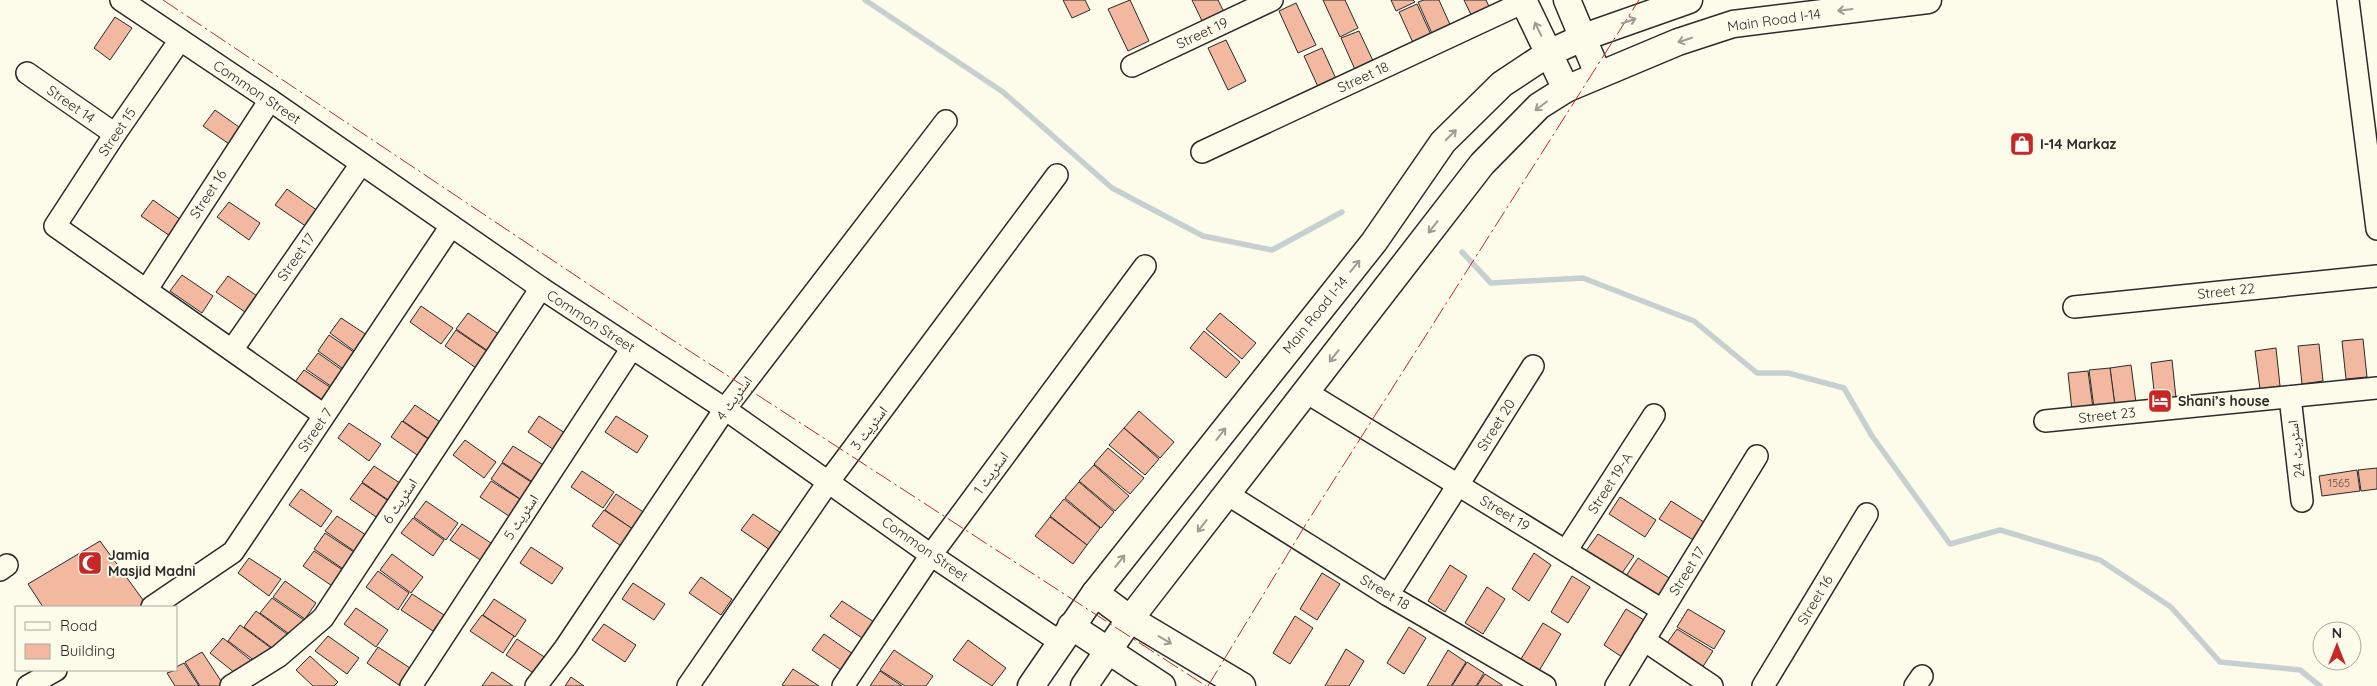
<svg xmlns="http://www.w3.org/2000/svg" width="2377" height="686" font-family="Quicksand,'Noto Naskh Arabic',sans-serif">
  <style>
    .lines { fill: none; stroke-linecap: round; stroke-linejoin: round }
    .stream { stroke: #c7d0d0; stroke-width: 5.5 }
    .building { fill: #f2b8a0; stroke: #2b2b2b }
    .minor-casing { stroke: #2b2b2b; stroke-width: 24 }
    .major-casing { stroke: #2b2b2b; stroke-width: 29 }
    .minor { stroke: #fdfbea; stroke-width: 21 }
    .major { stroke: #fdfbea; stroke-width: 26 }
    .power { stroke: #c62828; stroke-width: 1; stroke-dasharray: 18 4 2.5 4; stroke-linecap: butt }
    .oneway { stroke: #9e9d94 }
    .labels { text-anchor: middle; dominant-baseline: central; stroke-width: 4; stroke-linejoin: round; paint-order: stroke }
    .number-label { font-size: 11px; fill: #5d4e48 }
    .street-label { font-size: 14px; fill: #2b2b2b; stroke: #fdfbea }
    .poi-label { font-size: 14px; font-weight: bold; fill: #2b2b2b; stroke: #fdfbea; text-anchor: start }
  </style>
  <rect width="100%" height="100%" fill="#fdfbea"/>
  <g class="lines">
    <g class="stream">
      <path d="M 865,0 L 1003,92 L 1112,188 L 1203,236 L 1272,250 L 1342,212"/>
      <path d="M 1462,252 L 1491,283 L 1583,278 L 1694,321 L 1757,373 L 1788,373 L 1844,388 L 1872,436 L 1950,544 L 2000,530 L 2100,560 L 2171,607 L 2220,662 L 2300,670 L 2320,686"/>
    </g>
  </g>
  <g class="building">
    <path d="M 1063,0 L 1085,0 L 1090,10 L 1072,18 Z"/>
    <path d="M 1130,0 L 1149,41 L 1128,51 L 1108,9 Z"/>
    <path d="M 1192,0 L 1218,0 L 1225,14 L 1203,23 Z"/>
    <path d="M 1323,0 L 1345,0 L 1358,28 L 1340,37 Z"/>
    <path d="M 1391,0 L 1413,0 L 1415,2 L 1396,11 Z"/>
    <path d="M 1424,0 L 1439,0 L 1452,29 L 1434,38 L 1418,2 Z"/>
    <path d="M 1464,0 L 1486,0 L 1492,13 L 1474,21 Z"/>
    <path d="M 1296,3 L 1316,45 L 1298,53 L 1279,11 Z"/>
    <path d="M 1417,4 L 1433,39 L 1415,47 L 1399,12 Z"/>
    <path d="M 115,17 L 132,28 L 110,60 L 94,48 Z"/>
    <path d="M 1359,31 L 1375,65 L 1357,74 L 1341,38 Z"/>
    <path d="M 1226,40 L 1246,81 L 1228,90 L 1208,48 Z"/>
    <path d="M 1322,48 L 1338,83 L 1320,91 L 1304,56 Z"/>
    <path d="M 215,110 L 246,132 L 235,148 L 203,126 Z"/>
    <path d="M 287,189 L 318,211 L 307,227 L 275,205 Z"/>
    <path d="M 153,200 L 184,222 L 173,238 L 141,216 Z"/>
    <path d="M 229,202 L 260,223 L 249,240 L 217,217 Z"/>
    <path d="M 182,275 L 213,296 L 202,313 L 170,291 Z"/>
    <path d="M 228,276 L 260,298 L 248,314 L 216,292 Z"/>
    <path d="M 421,306 L 453,328 L 441,344 L 410,322 Z"/>
    <path d="M 468,313 L 500,335 L 488,351 L 456,329 Z"/>
    <path d="M 1220,313 L 1256,343 L 1242,359 L 1206,329 Z"/>
    <path d="M 341,318 L 373,339 L 361,356 L 330,333 Z"/>
    <path d="M 456,330 L 488,352 L 476,368 L 445,346 Z"/>
    <path d="M 1204,331 L 1240,362 L 1226,378 L 1190,348 Z"/>
    <path d="M 329,335 L 361,357 L 349,373 L 318,351 Z"/>
    <path d="M 2363,339 L 2367,377 L 2346,379 L 2342,341 Z"/>
    <path d="M 2319,344 L 2323,381 L 2302,384 L 2298,346 Z"/>
    <path d="M 2276,348 L 2280,386 L 2260,389 L 2255,351 Z"/>
    <path d="M 318,353 L 349,375 L 338,391 L 306,369 Z"/>
    <path d="M 2172,360 L 2176,398 L 2155,400 L 2151,363 Z"/>
    <path d="M 2131,365 L 2136,403 L 2115,406 L 2110,368 Z"/>
    <path d="M 2110,368 L 2115,406 L 2094,408 L 2089,370 Z"/>
    <path d="M 304,370 L 336,391 L 324,408 L 292,386 Z"/>
    <path d="M 2088,371 L 2093,408 L 2072,411 L 2068,373 Z"/>
    <path d="M 415,405 L 446,426 L 435,443 L 403,421 Z"/>
    <path d="M 1139,411 L 1174,442 L 1160,458 L 1124,428 Z"/>
    <path d="M 539,416 L 571,437 L 560,454 L 528,432 Z"/>
    <path d="M 616,416 L 648,436 L 637,453 L 605,432 Z"/>
    <path d="M 402,421 L 434,443 L 423,459 L 391,437 Z"/>
    <path d="M 349,423 L 381,444 L 369,461 L 338,438 Z"/>
    <path d="M 1124,428 L 1159,459 L 1145,475 L 1109,445 Z"/>
    <path d="M 465,440 L 496,462 L 484,478 L 453,455 Z"/>
    <path d="M 513,446 L 545,466 L 534,483 L 502,462 Z"/>
    <path d="M 1108,448 L 1144,478 L 1130,494 L 1094,464 Z"/>
    <path d="M 502,463 L 534,484 L 523,501 L 491,479 Z"/>
    <path d="M 1094,465 L 1129,496 L 1115,511 L 1079,481 Z"/>
    <path d="M 374,466 L 406,487 L 394,504 L 362,482 Z"/>
    <path d="M 2377,468 L 2377,489 L 2361,491 L 2358,470 Z"/>
    <path d="M 2357,470 L 2360,491 L 2322,496 L 2319,476 Z"/>
    <path d="M 582,471 L 614,492 L 603,508 L 571,487 Z"/>
    <path d="M 491,481 L 523,501 L 512,518 L 480,497 Z"/>
    <path d="M 1079,482 L 1114,512 L 1101,528 L 1065,498 Z"/>
    <path d="M 362,483 L 393,504 L 382,521 L 350,499 Z"/>
    <path d="M 301,489 L 332,511 L 321,527 L 289,505 Z"/>
    <path d="M 616,494 L 648,515 L 637,532 L 605,510 Z"/>
    <path d="M 1620,497 L 1656,520 L 1645,537 L 1609,514 Z"/>
    <path d="M 1064,499 L 1100,528 L 1087,545 L 1050,516 Z"/>
    <path d="M 426,501 L 458,523 L 446,540 L 414,517 Z"/>
    <path d="M 1671,501 L 1707,524 L 1695,541 L 1659,519 Z"/>
    <path d="M 604,510 L 636,531 L 624,548 L 592,526 Z"/>
    <path d="M 753,514 L 784,535 L 773,552 L 741,530 Z"/>
    <path d="M 337,516 L 369,537 L 357,553 L 325,531 Z"/>
    <path d="M 1050,517 L 1087,545 L 1073,564 L 1035,536 Z"/>
    <path d="M 413,518 L 444,540 L 433,556 L 401,533 Z"/>
    <path d="M 462,524 L 494,545 L 482,561 L 450,540 Z"/>
    <path d="M 325,533 L 357,554 L 346,571 L 314,549 Z"/>
    <path d="M 1598,534 L 1634,556 L 1622,573 L 1586,551 Z"/>
    <path d="M 100,541 L 146,604 L 140,607 L 43,607 L 28,584 Z"/>
    <path d="M 531,547 L 563,568 L 552,584 L 520,563 Z"/>
    <path d="M 314,551 L 346,572 L 335,588 L 303,566 Z"/>
    <path d="M 1534,553 L 1551,565 L 1529,601 L 1512,589 Z"/>
    <path d="M 392,554 L 423,577 L 411,593 L 380,570 Z"/>
    <path d="M 249,558 L 281,579 L 269,596 L 238,573 Z"/>
    <path d="M 1638,558 L 1674,581 L 1662,599 L 1626,576 Z"/>
    <path d="M 1450,565 L 1467,576 L 1445,612 L 1428,601 Z"/>
    <path d="M 378,571 L 409,593 L 398,610 L 366,587 Z"/>
    <path d="M 1322,573 L 1340,584 L 1317,620 L 1300,609 Z"/>
    <path d="M 1572,576 L 1590,587 L 1568,623 L 1551,612 Z"/>
    <path d="M 701,577 L 732,599 L 721,615 L 689,593 Z"/>
    <path d="M 285,581 L 316,603 L 305,619 L 273,597 Z"/>
    <path d="M 633,583 L 665,604 L 654,620 L 622,599 Z"/>
    <path d="M 1487,587 L 1505,599 L 1483,634 L 1465,623 Z"/>
    <path d="M 412,594 L 444,615 L 433,631 L 401,610 Z"/>
    <path d="M 272,598 L 304,620 L 292,636 L 260,613 Z"/>
    <path d="M 494,599 L 526,620 L 515,637 L 483,615 Z"/>
    <path d="M 842,601 L 874,622 L 862,638 L 830,616 Z"/>
    <path d="M 356,608 L 388,630 L 376,647 L 344,624 Z"/>
    <path d="M 1626,609 L 1644,620 L 1622,657 L 1604,645 Z"/>
    <path d="M 1688,609 L 1725,631 L 1714,649 L 1677,627 Z"/>
    <path d="M 256,611 L 287,634 L 275,650 L 244,627 Z"/>
    <path d="M 482,615 L 514,636 L 503,653 L 470,631 Z"/>
    <path d="M 1295,616 L 1313,628 L 1290,664 L 1273,653 Z"/>
    <path d="M 1543,623 L 1561,634 L 1539,671 L 1521,659 Z"/>
    <path d="M 604,624 L 636,645 L 625,662 L 592,640 Z"/>
    <path d="M 240,625 L 271,648 L 259,664 L 228,641 Z"/>
    <path d="M 1409,627 L 1426,638 L 1404,674 L 1387,663 Z"/>
    <path d="M 1677,629 L 1713,651 L 1702,668 L 1665,646 Z"/>
    <path d="M 824,634 L 856,656 L 844,672 L 812,650 Z"/>
    <path d="M 328,636 L 359,658 L 347,674 L 315,651 Z"/>
    <path d="M 223,638 L 253,662 L 240,677 L 210,653 Z"/>
    <path d="M 517,639 L 549,660 L 538,676 L 506,655 Z"/>
    <path d="M 968,640 L 1006,668 L 992,686 L 953,660 Z"/>
    <path d="M 378,647 L 410,668 L 399,685 L 367,663 Z"/>
    <path d="M 1346,649 L 1364,661 L 1349,686 L 1325,686 Z"/>
    <path d="M 894,650 L 933,676 L 926,686 L 905,686 L 880,670 Z"/>
    <path d="M 1448,650 L 1466,662 L 1451,686 L 1427,686 Z"/>
    <path d="M 202,652 L 223,684 L 220,686 L 200,686 L 185,662 Z"/>
    <path d="M 310,656 L 338,682 L 334,686 L 313,686 L 296,670 Z"/>
    <path d="M 1467,662 L 1484,673 L 1476,686 L 1452,686 Z"/>
    <path d="M 184,663 L 199,686 L 175,686 L 167,673 L 176,670 L 176,667 Z"/>
    <path d="M 793,669 L 819,686 L 784,686 L 782,685 Z"/>
    <path d="M 880,671 L 902,686 L 870,686 Z"/>
    <path d="M 492,672 L 513,686 L 482,686 Z"/>
    <path d="M 1485,674 L 1502,685 L 1502,686 L 1477,686 Z"/>
    <path d="M 571,677 L 584,686 L 565,686 Z"/>
  </g>
  <g class="lines">
    <defs>
      <g id="minor">
        <path d="M 121,0 L 270,100 L 541,288 L 725,409 L 931,555 L 1060,642"/>
        <path d="M 2348,0 L 2377,229"/>
        <path d="M 180,40 L 115,134 L 55,226 L 324,415"/>
        <path d="M 1132,66 L 1272,0"/>
        <path d="M 27,73 L 115,134"/>
        <path d="M 1202,152 L 1524,2"/>
        <path d="M 147,289 L 270,100"/>
        <path d="M 2074,307 L 2377,276"/>
        <path d="M 232,350 L 361,164"/>
        <path d="M 1306,392 L 1458,485 L 1533,366"/>
        <path d="M 2290,397 L 2302,501"/>
        <path d="M 2045,421 L 2377,388"/>
        <path d="M 1227,494 L 1388,595 L 1545,686"/>
        <path d="M 1566,551 L 1654,415"/>
        <path d="M 0,570 L 7,565"/>
        <path d="M 1388,595 L 1458,485 L 1662,610"/>
        <path d="M 152,607 L 233,552 L 451,226"/>
        <path d="M 1644,640 L 1712,686"/>
        <path d="M 28,686 L 56,670"/>
        <path d="M 231,686 L 279,656 L 323,618 L 541,288"/>
        <path d="M 411,686 L 632,348"/>
        <path d="M 536,686 L 565,648 L 725,409 L 946,121"/>
        <path d="M 688,686 L 829,481 L 1057,175"/>
        <path d="M 843,686 L 931,555 L 1145,266"/>
        <path d="M 1616,686 L 1757,456"/>
        <path d="M 1763,686 L 1867,514"/>
        <path d="M 1915,686 L 1922,676"/>
      </g>
      <g id="major">
        <path d="M 1523,0 L 1566,89"/>
        <path d="M 1567,0 L 1598,74"/>
        <path d="M 1095,593 L 1130,619 L 1242,686"/>
        <path d="M 1071,626 L 1162,686"/>
        <path d="M 1031,686 L 1095,593 L 1374,242 L 1443,142 L 1502,84 L 1549,53 L 1584,37 L 1689,0"/>
        <path d="M 1084,686 L 1130,619 L 1482,164 L 1539,106 L 1566,89 L 1678,42 L 1733,24 L 1928,0"/>
      </g>
    </defs>
    <use href="#minor" class="minor-casing"/>
    <use href="#major" class="major-casing"/>
    <use href="#minor" class="minor"/>
    <use href="#major" class="major"/>
    <g class="power">
      <path d="M 163,0 L 651,326 L 1206,686"/>
      <path d="M 1208,686 L 1306,524 L 1639,0"/>
    </g>
  </g>
  <defs><path id="oneway-shaft" d="M-6 0H5M1.5-3L5.5 0L1.5 3" fill="none" stroke-width="1.6" stroke-linecap="round" stroke-linejoin="round" transform="scale(1.25)"/></defs>
  <g class="oneway">
    <use href="#oneway-shaft" transform="translate(1845 10) rotate(173)"/>
    <use href="#oneway-shaft" transform="translate(1629 21) rotate(-19)"/>
    <use href="#oneway-shaft" transform="translate(1538 29) rotate(-116)"/>
    <use href="#oneway-shaft" transform="translate(1685 40) rotate(162)"/>
    <use href="#oneway-shaft" transform="translate(1541 106) rotate(143)"/>
    <use href="#oneway-shaft" transform="translate(1451 135) rotate(-45)"/>
    <use href="#oneway-shaft" transform="translate(1433 227) rotate(128)"/>
    <use href="#oneway-shaft" transform="translate(1355 266) rotate(-51)"/>
    <use href="#oneway-shaft" transform="translate(1334 356) rotate(128)"/>
    <use href="#oneway-shaft" transform="translate(1221 434) rotate(-52)"/>
    <use href="#oneway-shaft" transform="translate(1202 526) rotate(128)"/>
    <use href="#oneway-shaft" transform="translate(1120 561) rotate(-52)"/>
    <use href="#oneway-shaft" transform="translate(1165 640) rotate(31)"/>
  </g>
  <defs>
    <symbol id="shop-square" viewBox="-11 -11 22 22"><rect x="-9" y="-9" width="18" height="18" rx="4" fill="#c62828" stroke="#fdfbea"/><path d="M-5-2.5h2.3a2.7 3.5 0 0 1 5.4 0H5L5.5 6h-11ZM-1.5-2.5h3a1.5 2.3 0 0 0-3 0Z" fill="#fff"/></symbol>
    <symbol id="hotel-square" viewBox="-11 -11 22 22"><rect x="-9" y="-9" width="18" height="18" rx="4" fill="#c62828" stroke="#fdfbea"/><path d="M-6-4.5h1.5V1H6V5H4.5V3h-9V5H-6ZM-4 0a1.8 1.8 0 1 1 3.6 0ZM.5 0V-2.5h3Q6-2.5 6 0Z" fill="#fff"/></symbol>
    <symbol id="mosque-square" viewBox="-11 -11 22 22"><rect x="-9" y="-9" width="18" height="18" rx="4" fill="#c62828" stroke="#fdfbea"/><path d="M3.5-4.9A6 6 0 1 0 3.5 4.9A5 5 0 1 1 3.5-4.9Z" fill="#fff"/></symbol>
  </defs>
  <g fill-rule="evenodd">
    <use href="#shop-square" x="2008" y="130" width="28" height="28"/>
    <use href="#hotel-square" x="2146" y="387" width="28" height="28"/>
    <use href="#mosque-square" x="76" y="549" width="28" height="28"/>
  </g>
  <g class="labels">
    <g class="number-label">
      <text x="2339" y="483">1565</text>
    </g>
    <g class="street-label">
      <text transform="translate(1774 20) rotate(-8)">Main Road I-14</text>
      <text transform="translate(1202 33) rotate(-25)">Street 19</text>
      <text transform="translate(1363 77) rotate(-25)">Street 18</text>
      <text transform="translate(257 92) rotate(34)">Common Street</text>
      <text transform="translate(71 104) rotate(35)">Street 14</text>
      <text transform="translate(117 132) rotate(-56)">Street 15</text>
      <text transform="translate(208 194) rotate(-57)">Street 16</text>
      <text transform="translate(296 257) rotate(-55)">Street 17</text>
      <text transform="translate(2226 291) rotate(-6)">Street 22</text>
      <text transform="translate(1315 315) rotate(-51)">Main Road I-14</text>
      <text transform="translate(591 321) rotate(33)">Common Street</text>
      <text transform="translate(734 398) rotate(-54)">اسٹریٹ 4</text>
      <text transform="translate(2107 415) rotate(-6)">Street 23</text>
      <text transform="translate(1496 425) rotate(-58)">Street 20</text>
      <text transform="translate(869 428) rotate(-53)">اسٹریٹ 3</text>
      <text transform="translate(315 430) rotate(-56)">Street 7</text>
      <text transform="translate(2296 449) rotate(-97)">اسٹریٹ 24</text>
      <text transform="translate(991 473) rotate(-54)">اسٹریٹ 1</text>
      <text transform="translate(1610 483) rotate(-57)">Street 19-A</text>
      <text transform="translate(400 501) rotate(-57)">اسٹریٹ 6</text>
      <text transform="translate(1505 513) rotate(31)">Street 19</text>
      <text transform="translate(521 517) rotate(-57)">اسٹریٹ 5</text>
      <text transform="translate(925 549) rotate(35)">Common Street</text>
      <text transform="translate(1687 571) rotate(-58)">Street 17</text>
      <text transform="translate(1385 592) rotate(31)">Street 18</text>
      <text transform="translate(1815 600) rotate(-59)">Street 16</text>
    </g>
    <g class="poi-label">
      <text x="2040" y="144">I-14 Markaz</text>
      <text x="2178" y="401">Shani’s house</text>
      <text x="108" y="555">Jamia<tspan x="108" dy="16">Masjid Madni</tspan></text>
    </g>
  </g>
  <rect x="15" y="606" width="162" height="65" fill="#fdfbea" stroke="#a9a89e"/>
  <rect x="25" y="622" width="25" height="8" fill="#fdfbea" stroke="#a9a89e"/>
  <text x="60" y="631" font-size="15" fill="#2b2b2b">Road</text>
  <rect x="25" y="644" width="25" height="15" fill="#f2b8a0" stroke="#a9a89e"/>
  <text x="60" y="656" font-size="15" fill="#2b2b2b">Building</text>
  <g transform="translate(2337 646)"><circle r="24" fill="#fdfbea" stroke="#a9a89e"/>
  <path d="M0-4L9 19L0 12L-9 19Z" fill="#c62828"/>
  <text y="-8" font-size="14" font-weight="bold" text-anchor="middle" fill="#2b2b2b">N</text>
  </g>
</svg>
